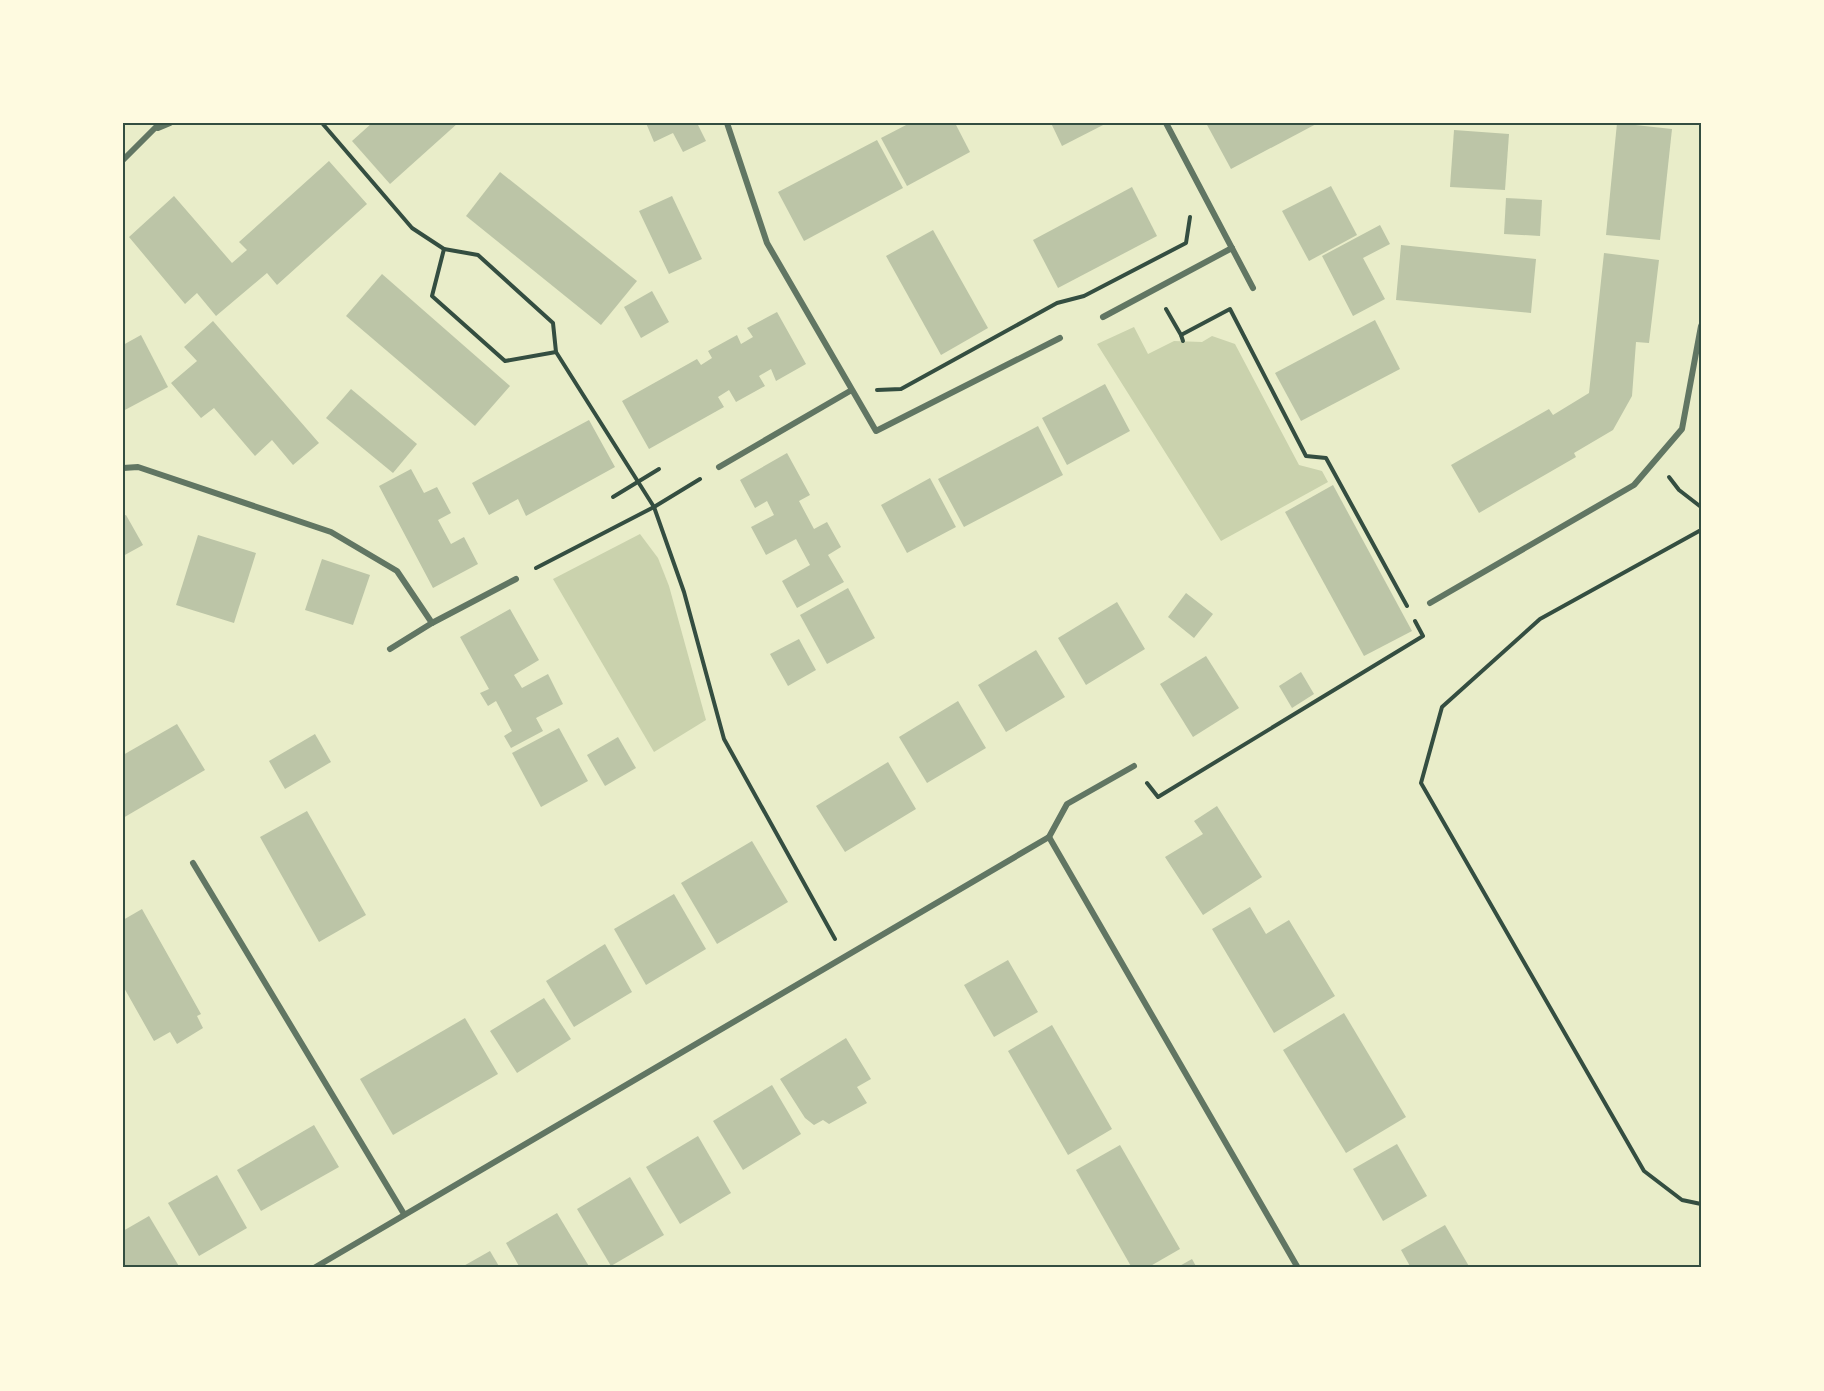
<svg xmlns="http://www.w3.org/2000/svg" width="1824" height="1391" font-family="Raleway,sans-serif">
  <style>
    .green { fill: #cad2ad }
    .building { fill: #bcc5a7 }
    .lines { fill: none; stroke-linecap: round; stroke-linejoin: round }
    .path { stroke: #344e41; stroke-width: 4 }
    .minor { stroke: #617663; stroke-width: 6 }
    .neatline { fill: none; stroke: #344e41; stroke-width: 2 }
  </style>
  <rect width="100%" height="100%" fill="#e9edc9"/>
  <g class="green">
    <path d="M 1134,327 L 1148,354 L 1174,341 L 1202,342 L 1212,336 L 1235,344 L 1299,465 L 1322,471 L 1328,482 L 1221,541 L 1097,344 Z"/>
    <path d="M 640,534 L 658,558 L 669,586 L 706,720 L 654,752 L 553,579 Z"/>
  </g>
  <g class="building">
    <path d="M 372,123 L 458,123 L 390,184 L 352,141 Z"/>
    <path d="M 646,123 L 697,123 L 706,141 L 683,152 L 673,133 L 654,142 Z"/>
    <path d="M 910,123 L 955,123 L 970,152 L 907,186 L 881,138 Z"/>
    <path d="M 1051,123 L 1107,123 L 1062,146 Z"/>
    <path d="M 1206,123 L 1318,123 L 1231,169 Z"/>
    <path d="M 1617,123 L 1672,129 L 1660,240 L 1606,235 Z"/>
    <path d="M 1454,130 L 1509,134 L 1505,190 L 1450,187 Z"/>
    <path d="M 877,140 L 903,188 L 804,241 L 778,192 Z"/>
    <path d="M 329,161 L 367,204 L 277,285 L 267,273 L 216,316 L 197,293 L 185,304 L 129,237 L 174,196 L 232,263 L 247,250 L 239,242 Z"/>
    <path d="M 500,172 L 637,281 L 601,325 L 466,216 Z"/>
    <path d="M 1331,186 L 1357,235 L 1309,261 L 1282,211 Z"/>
    <path d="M 1132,187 L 1157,236 L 1058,288 L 1033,240 Z"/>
    <path d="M 672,196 L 702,259 L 669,274 L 639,211 Z"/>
    <path d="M 1506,198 L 1542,200 L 1540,236 L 1504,234 Z"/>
    <path d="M 1380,225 L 1390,244 L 1363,258 L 1385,299 L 1353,316 L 1322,256 Z"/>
    <path d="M 933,230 L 988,328 L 941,355 L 886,256 Z"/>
    <path d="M 1401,245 L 1536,259 L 1531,313 L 1396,300 Z"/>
    <path d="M 1604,253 L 1659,260 L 1649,343 L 1636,342 L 1632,396 L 1613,430 L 1574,453 L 1576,457 L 1479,513 L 1451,465 L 1549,409 L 1553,415 L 1589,393 Z"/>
    <path d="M 382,274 L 510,386 L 475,426 L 346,316 Z"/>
    <path d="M 652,291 L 669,322 L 641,338 L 624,307 Z"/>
    <path d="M 777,312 L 806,364 L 776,381 L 771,369 L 759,376 L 765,386 L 736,402 L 729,390 L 718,397 L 724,407 L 649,449 L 622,401 L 697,359 L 701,365 L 712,358 L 708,351 L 737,335 L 741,344 L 753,337 L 747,328 Z"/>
    <path d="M 1375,320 L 1400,369 L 1301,421 L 1275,373 Z"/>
    <path d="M 213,321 L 319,443 L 293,465 L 272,440 L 255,456 L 214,408 L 201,418 L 171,383 L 197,361 L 184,347 Z"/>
    <path d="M 141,335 L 168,387 L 123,411 L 123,345 Z"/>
    <path d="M 1105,384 L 1130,431 L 1067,465 L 1042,418 Z"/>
    <path d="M 351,389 L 417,444 L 393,473 L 326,418 Z"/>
    <path d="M 589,420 L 615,467 L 526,516 L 518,499 L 489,515 L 472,483 Z"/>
    <path d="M 1038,426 L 1063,475 L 964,527 L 938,479 Z"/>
    <path d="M 787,453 L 810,495 L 799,501 L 814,529 L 827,522 L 841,547 L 828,555 L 844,582 L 797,608 L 782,581 L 810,565 L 796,539 L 766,555 L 751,527 L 774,515 L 767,501 L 755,508 L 740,480 Z"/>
    <path d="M 411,469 L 424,493 L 437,487 L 451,513 L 438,520 L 451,544 L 464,537 L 478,564 L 433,588 L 379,486 Z"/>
    <path d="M 930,478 L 956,527 L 907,553 L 881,505 Z"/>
    <path d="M 1333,485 L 1412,631 L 1364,656 L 1285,512 Z"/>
    <path d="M 126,515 L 143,545 L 123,556 L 123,516 Z"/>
    <path d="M 198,535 L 256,553 L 234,623 L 176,605 Z"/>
    <path d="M 322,559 L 370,575 L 353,625 L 305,610 Z"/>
    <path d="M 848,588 L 875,638 L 827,664 L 800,615 Z"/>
    <path d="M 1186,593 L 1213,614 L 1194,638 L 1168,617 Z"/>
    <path d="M 1117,602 L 1145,649 L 1086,685 L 1058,638 Z"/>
    <path d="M 510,609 L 539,660 L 514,675 L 522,688 L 548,674 L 563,704 L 536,718 L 543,731 L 511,748 L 504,736 L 512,731 L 496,701 L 488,706 L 480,693 L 489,689 L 460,637 Z"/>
    <path d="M 799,639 L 816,670 L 788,686 L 770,654 Z"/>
    <path d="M 1036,650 L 1065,697 L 1006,732 L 978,685 Z"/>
    <path d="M 1206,656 L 1239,708 L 1193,737 L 1160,684 Z"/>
    <path d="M 1301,672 L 1314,694 L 1292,708 L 1279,686 Z"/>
    <path d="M 958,701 L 986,748 L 927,783 L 899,737 Z"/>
    <path d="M 177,724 L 205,770 L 123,818 L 123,755 Z"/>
    <path d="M 559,728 L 588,781 L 541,807 L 512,753 Z"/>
    <path d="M 315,734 L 331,762 L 285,789 L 269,761 Z"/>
    <path d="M 618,737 L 636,768 L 605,786 L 587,755 Z"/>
    <path d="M 888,762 L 916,809 L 845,852 L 816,806 Z"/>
    <path d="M 1217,806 L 1262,877 L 1203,915 L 1165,857 L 1203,834 L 1194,821 Z"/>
    <path d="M 307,811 L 366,915 L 319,942 L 260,837 Z"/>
    <path d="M 752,841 L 788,902 L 717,944 L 681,883 Z"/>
    <path d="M 674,894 L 706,949 L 646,985 L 614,929 Z"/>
    <path d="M 1250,907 L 1266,934 L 1289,920 L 1335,996 L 1274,1033 L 1212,929 Z"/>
    <path d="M 142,909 L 201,1014 L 197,1016 L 203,1028 L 177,1044 L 170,1032 L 154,1041 L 123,986 L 123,920 Z"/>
    <path d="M 605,944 L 632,992 L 574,1027 L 546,981 Z"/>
    <path d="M 1008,960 L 1038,1012 L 994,1037 L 964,985 Z"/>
    <path d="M 544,998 L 571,1039 L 517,1073 L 490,1031 Z"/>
    <path d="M 1344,1013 L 1406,1117 L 1346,1153 L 1283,1050 Z"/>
    <path d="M 465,1018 L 498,1074 L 393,1135 L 360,1079 Z"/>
    <path d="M 1052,1025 L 1112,1129 L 1068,1155 L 1008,1051 Z"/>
    <path d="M 846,1038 L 871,1079 L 857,1087 L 867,1103 L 829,1124 L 823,1120 L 814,1125 L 805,1118 L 780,1079 Z"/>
    <path d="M 772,1085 L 801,1134 L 743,1170 L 713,1121 Z"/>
    <path d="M 314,1125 L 339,1167 L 261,1211 L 237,1170 Z"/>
    <path d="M 698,1136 L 731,1193 L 680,1224 L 646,1167 Z"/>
    <path d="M 1397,1144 L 1427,1196 L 1383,1221 L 1353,1169 Z"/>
    <path d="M 1120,1145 L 1180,1249 L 1147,1268 L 1132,1268 L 1076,1170 Z"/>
    <path d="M 217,1175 L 247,1228 L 199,1256 L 168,1203 Z"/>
    <path d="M 630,1177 L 664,1235 L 611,1266 L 577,1209 Z"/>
    <path d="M 557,1213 L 590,1268 L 520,1268 L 506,1243 Z"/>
    <path d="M 149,1216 L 180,1268 L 123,1268 L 123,1231 Z"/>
    <path d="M 1445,1225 L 1470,1268 L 1411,1268 L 1401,1250 Z"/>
    <path d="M 490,1251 L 500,1268 L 460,1268 Z"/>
    <path d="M 1192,1259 L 1197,1268 L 1176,1268 Z"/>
  </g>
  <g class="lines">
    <g class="path">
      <path d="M 322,123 L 412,228 L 444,249 L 478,255 L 553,323 L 556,352 L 654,507 L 684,592 L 724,739 L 835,939"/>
      <path d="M 444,249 L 432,296 L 505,361 L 556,352"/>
      <path d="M 1166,309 L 1181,335 L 1230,309 L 1306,456 L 1326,458 L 1407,606"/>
      <path d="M 1181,335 L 1183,341"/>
      <path d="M 877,390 L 901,389 L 1057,303 L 1084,296 L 1186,243 L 1190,217"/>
      <path d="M 1669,477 L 1679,490 L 1701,507"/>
      <path d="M 613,497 L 659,469"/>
      <path d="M 1701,530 L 1540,619 L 1442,707 L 1421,783 L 1644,1171 L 1682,1200 L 1701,1204"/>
      <path d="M 536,568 L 654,507 L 700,479"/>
      <path d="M 1147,783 L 1158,797 L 1423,636 L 1415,621"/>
    </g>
    <g class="minor">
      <path d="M 727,123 L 767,243 L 876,431 L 1060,338"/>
      <path d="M 1166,123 L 1253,288"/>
      <path d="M 158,128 L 170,123"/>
      <path d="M 123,160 L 160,123"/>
      <path d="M 1103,317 L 1232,248"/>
      <path d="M 719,467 L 850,391"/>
      <path d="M 123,468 L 138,467 L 331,532 L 397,571 L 432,623 L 516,579"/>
      <path d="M 1430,603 L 1634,485 L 1682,429 L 1701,326"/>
      <path d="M 390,649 L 432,623"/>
      <path d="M 1049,837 L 1298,1268"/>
      <path d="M 1049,837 L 1067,804 L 1134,766"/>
      <path d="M 193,863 L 404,1214"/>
      <path d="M 314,1268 L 1049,837"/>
    </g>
  </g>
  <rect width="1824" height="1391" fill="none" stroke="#fefae0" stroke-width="249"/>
  <rect x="124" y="124" width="1576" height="1142" class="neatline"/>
</svg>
